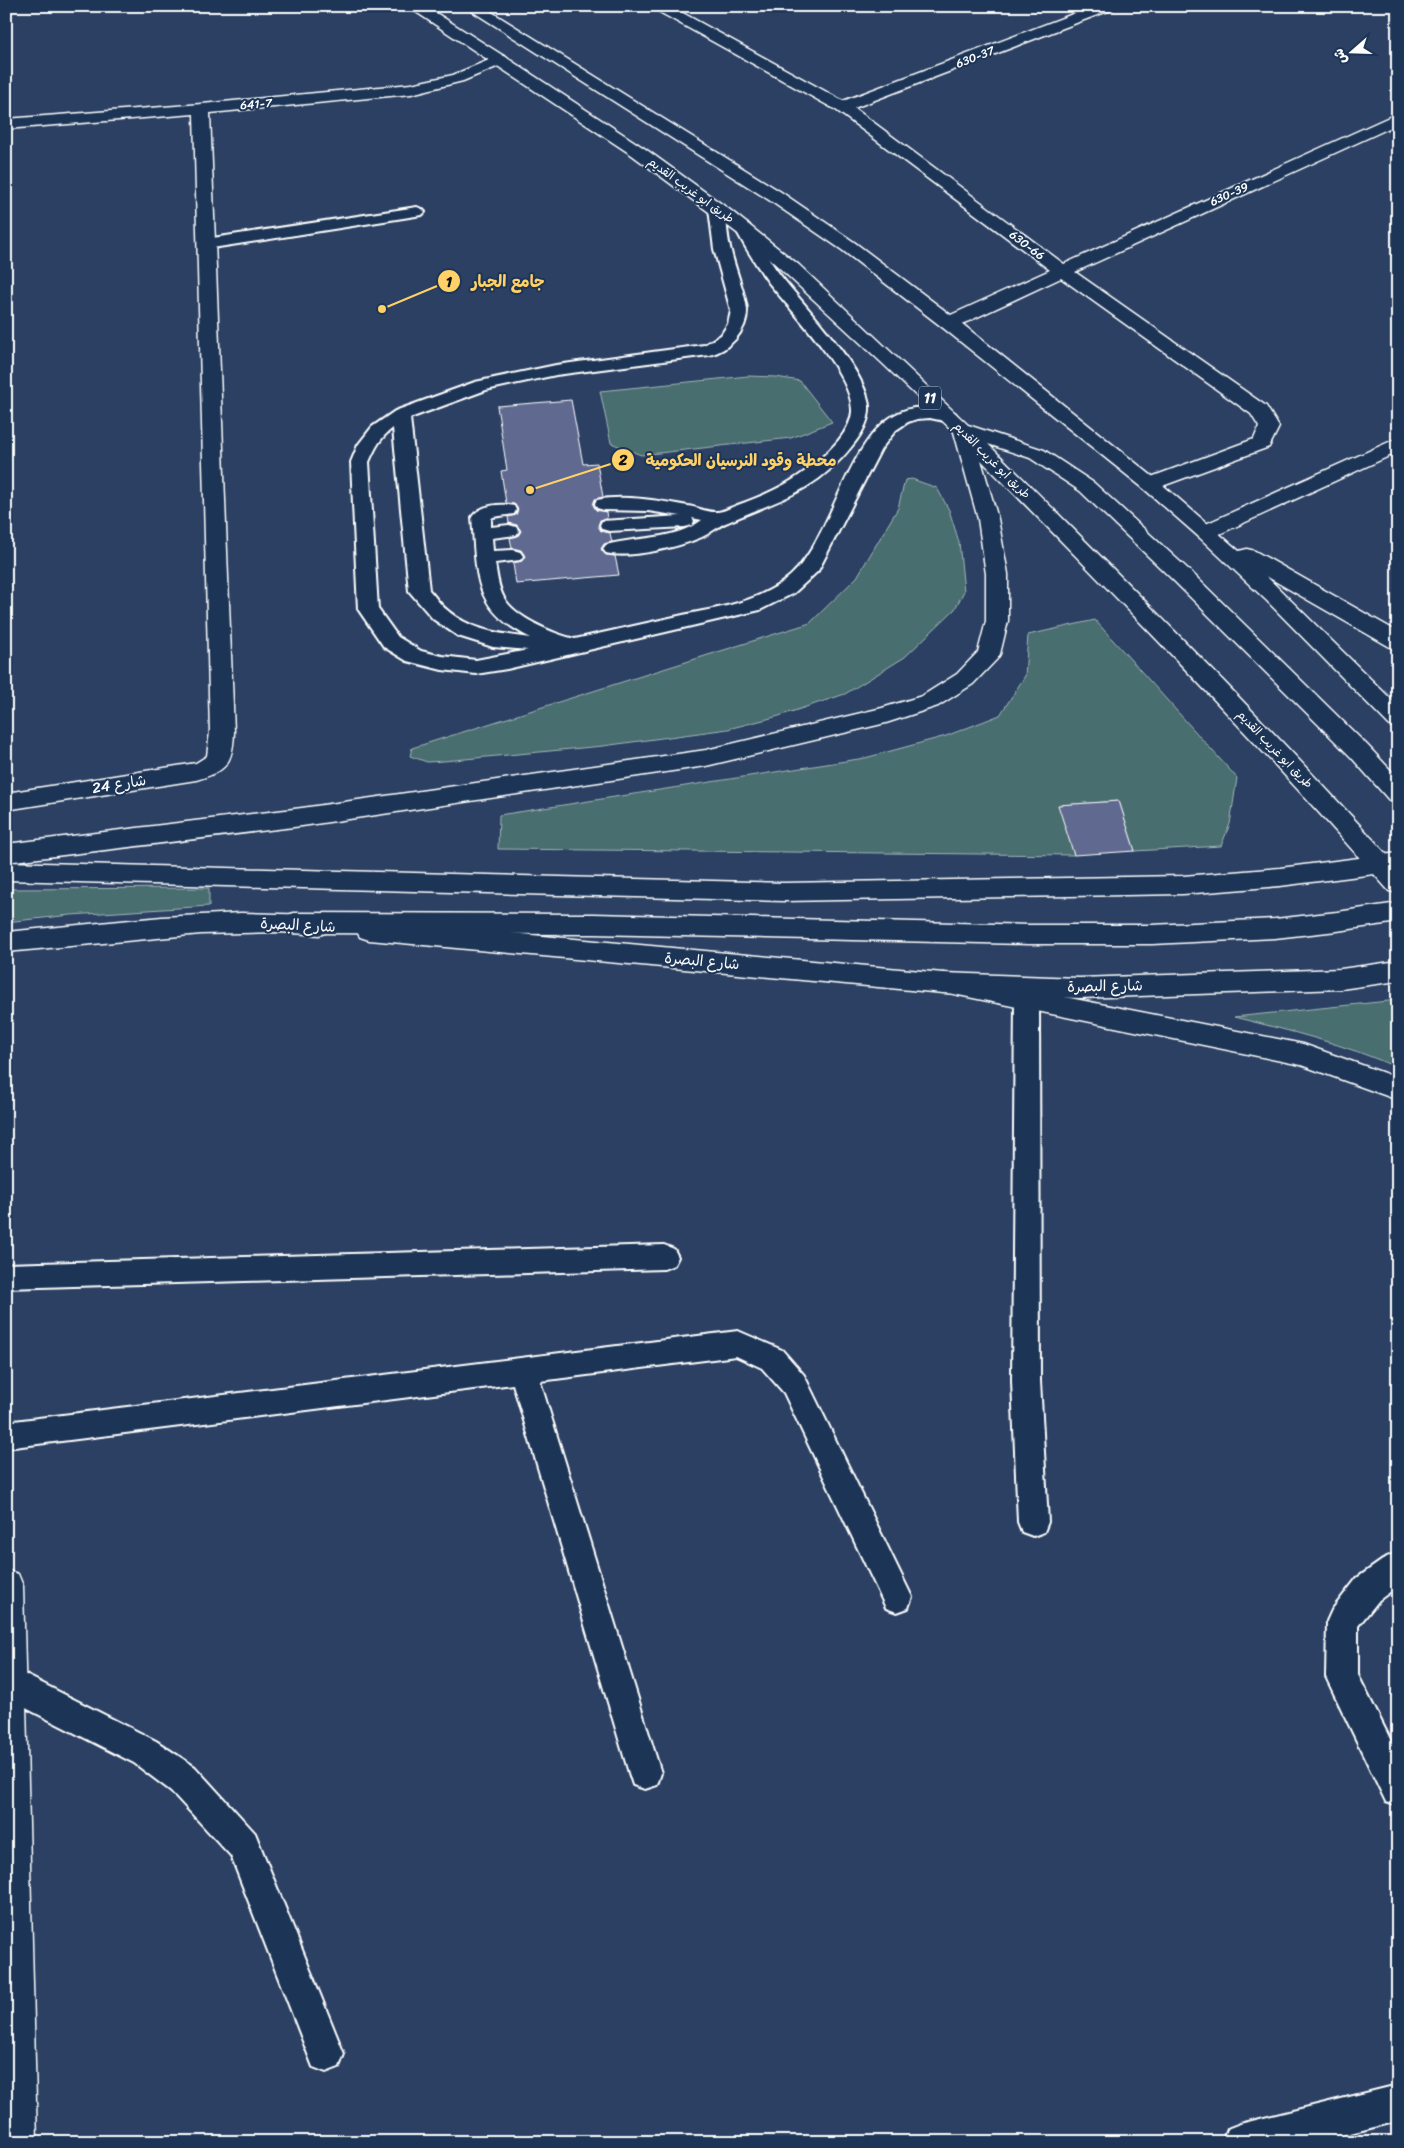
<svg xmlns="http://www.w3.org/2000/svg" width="1404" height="2148" font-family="Sriracha,'Playpen Sans Arabic',sans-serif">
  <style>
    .green { fill: #4a6e70; stroke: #a4b6b8 }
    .building { fill: #616a91; stroke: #fff }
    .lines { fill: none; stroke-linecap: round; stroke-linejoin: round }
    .lane-casing { stroke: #fff; stroke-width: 4 }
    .street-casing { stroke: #fff; stroke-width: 3 }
    .secondary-casing { stroke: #fff; stroke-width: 3 }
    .highway-casing { stroke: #fff; stroke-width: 3 }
    .lane { fill: #1d3557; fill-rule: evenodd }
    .street { fill: #1d3557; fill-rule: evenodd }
    .secondary { fill: #1d3557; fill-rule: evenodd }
    .highway { fill: #1d3557; fill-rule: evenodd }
    .labels { text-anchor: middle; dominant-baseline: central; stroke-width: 4; stroke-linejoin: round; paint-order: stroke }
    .far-street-label { font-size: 12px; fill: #fff; stroke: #1d3557 }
    .shield { fill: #1d3557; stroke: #bbc2cd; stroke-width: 1 }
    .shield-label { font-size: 14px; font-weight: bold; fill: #fff }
    .street-label { font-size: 15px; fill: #fff; stroke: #1d3557 }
    .leader { fill: none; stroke: #ffd166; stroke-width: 2 }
    .callout-dot { fill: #ffd166; stroke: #1d3557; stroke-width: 2 }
    .mark-label { font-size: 15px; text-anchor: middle; font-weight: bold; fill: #111 }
    .callout-label { font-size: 16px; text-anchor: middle; font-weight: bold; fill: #ffd166; stroke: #1d3557; stroke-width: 4; stroke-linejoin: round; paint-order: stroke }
  </style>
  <rect width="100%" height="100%" fill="#2b4063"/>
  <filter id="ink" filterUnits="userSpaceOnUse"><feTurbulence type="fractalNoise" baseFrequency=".02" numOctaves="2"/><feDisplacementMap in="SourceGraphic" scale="10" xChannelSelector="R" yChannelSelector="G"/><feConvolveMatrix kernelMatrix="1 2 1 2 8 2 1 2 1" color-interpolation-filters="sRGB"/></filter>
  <g filter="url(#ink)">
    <g class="green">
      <path d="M 748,376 L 776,377 L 800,381 L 832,422 L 791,438 L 641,455 L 611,443 L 600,391 Z"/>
      <path d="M 912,479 L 937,488 L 949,510 L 959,542 L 964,591 L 955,609 L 905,657 L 845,694 L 779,716 L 728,729 L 603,746 L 444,761 L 427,762 L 410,756 L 412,748 L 810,623 L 857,577 L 898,508 L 905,480 Z"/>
      <path d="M 1095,620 L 1237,778 L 1230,824 L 1221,846 L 1135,851 L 1119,801 L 1059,805 L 1074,855 L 498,849 L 499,815 L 865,758 L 946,736 L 1000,715 L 1025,676 L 1028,635 Z"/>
      <path d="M 209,888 L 209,906 L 71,915 L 6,922 L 6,889 Z"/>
      <path d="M 1398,1000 L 1398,1068 C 1345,1044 1290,1031 1234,1017 Z"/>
    </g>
    <g class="building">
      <path d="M 571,400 L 583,464 L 597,463 L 603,497 L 595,499 L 593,505 L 596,510 L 606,512 L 607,519 L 600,520 L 598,526 L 601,531 L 610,533 L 612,542 L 604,544 L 601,549 L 606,555 L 615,556 L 619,575 L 516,584 L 513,563 L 522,561 L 525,556 L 521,550 L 512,548 L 510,538 L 518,536 L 521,531 L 517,525 L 509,523 L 508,517 L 516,515 L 518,509 L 514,504 L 506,503 L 501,471 L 507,470 L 497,406 Z"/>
      <path d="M 1119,801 L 1135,851 L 1074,855 L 1058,805 Z"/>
    </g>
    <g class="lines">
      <defs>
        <g id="lane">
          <path d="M 717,204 L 722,206 L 725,209 C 727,223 727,238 731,251 C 734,266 747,298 747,311 C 747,332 728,351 709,355 L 556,375 L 486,390 L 410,418 L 429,590 C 435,596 440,605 447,610 C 471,631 501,634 531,638 C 472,609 477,576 472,517 C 480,505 500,503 514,506 L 516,510 L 514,514 L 493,517 L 491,519 L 491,527 L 509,525 L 516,527 L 519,531 L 516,535 L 492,538 L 493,551 L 513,550 L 520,552 L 523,556 L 520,560 L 495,563 C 497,575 498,587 504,598 C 514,617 555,635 575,639 C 611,631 647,623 683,615 C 718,608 753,603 783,582 C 836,545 846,419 914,408 C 928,406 942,410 955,413 L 958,417 L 955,421 L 949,422 L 930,418 L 917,419 L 908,422 L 896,430 L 881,449 L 818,571 L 794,593 L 760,610 L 507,669 L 476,674 L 442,670 L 407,661 L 384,647 L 358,609 L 351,462 L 358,445 L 372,427 L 395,411 L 475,382 L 556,365 L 704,345 L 721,335 L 728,324 L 731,311 L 714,249 L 709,209 L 712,206 ZM 393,428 L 409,591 L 433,619 L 458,636 L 493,647 L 528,650 L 476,660 L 442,656 L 421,651 L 398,637 L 378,609 L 369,462 C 375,448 380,438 393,428 Z"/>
          <path d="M 417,207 L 422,209 L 425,212 L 422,215 L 206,249 L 200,247 L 198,244 L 200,241 L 206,239 Z"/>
          <path d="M 743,223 L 749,225 C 760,241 768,260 781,276 C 804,306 866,369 869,406 C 870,421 861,435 852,446 C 816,492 778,500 728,522 C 719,525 711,533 702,537 C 679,547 631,559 606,553 L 603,549 L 606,545 C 639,536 673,541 702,520 L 692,518 L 694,521 L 692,525 L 685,527 L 609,531 L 602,529 L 600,525 L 602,521 L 681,516 L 648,511 L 604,510 L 597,508 L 595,504 L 597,500 C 623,494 662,501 688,506 C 696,507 709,513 717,512 C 723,512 730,508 735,506 C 763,496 789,485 812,466 C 827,453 850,434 852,412 C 854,375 792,312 769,283 C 756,265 745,247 735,228 L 737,225 Z"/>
          <path d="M 1027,992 L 1036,994 L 1039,1001 L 1040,1381 L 1048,1522 L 1044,1532 L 1033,1536 L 1022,1532 L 1018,1522 L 1012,1381 L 1015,1001 L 1018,994 Z"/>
          <path d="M 664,1245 L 674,1249 L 678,1257 L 674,1265 L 664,1269 L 6,1288 L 6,1264 Z"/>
          <path d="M 738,1331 L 782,1350 L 804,1375 L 912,1597 L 908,1608 L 897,1612 L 886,1608 L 784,1393 L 762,1368 L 736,1356 L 540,1381 L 661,1773 L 657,1785 L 645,1789 L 633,1785 L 629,1773 L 513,1384 L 6,1448 L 6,1422 Z"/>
          <path d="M 1398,1552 L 1398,1586 L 1379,1600 L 1358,1626 L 1358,1675 L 1398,1755 L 1398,1806 L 1386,1802 L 1326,1677 L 1327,1621 L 1332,1610 L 1357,1578 L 1387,1557 Z"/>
          <path d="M 8,1666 L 156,1741 L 195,1767 L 255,1833 L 344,2054 L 339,2067 L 326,2072 L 313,2067 L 231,1856 L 171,1791 L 134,1763 L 6,1698 L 6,1667 Z"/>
          <path d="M 1398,2085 L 1398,2121 L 1315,2142 L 1222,2142 L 1227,2129 L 1240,2124 Z"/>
        </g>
        <g id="street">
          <path d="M 652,6 L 670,6 L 843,101 L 1094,6 L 1115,6 L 1113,9 L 854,108 L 1064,264 L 1398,113 L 1398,124 L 1075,272 L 1266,406 L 1279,427 L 1269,447 L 1157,488 L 1150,490 L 1143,488 L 1140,484 L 1143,480 L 1254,439 L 1259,427 L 1251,414 L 1061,278 L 956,327 L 949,329 L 942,327 L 940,323 L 942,319 L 1050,270 L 836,110 L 654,9 Z"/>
          <path d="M 501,55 L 506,57 L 509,60 L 506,63 L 463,81 L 411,94 L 210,113 L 234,732 C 233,763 226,772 196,780 L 6,810 L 6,793 L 196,763 L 207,756 L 210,732 L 194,114 L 6,129 L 6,119 L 202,104 L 411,84 L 453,75 Z"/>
          <path d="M 1398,438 L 1398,452 L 1213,537 L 1206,538 L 1199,537 L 1196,532 L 1199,527 Z"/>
          <path d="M 6,1570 L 18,1574 L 23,1586 L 37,2142 L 6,2142 Z"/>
        </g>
        <g id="secondary">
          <path d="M 1398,853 L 1398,871 L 1280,886 L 1183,894 L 784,901 L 6,880 L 6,862 L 784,883 L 1183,876 L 1280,868 Z"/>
          <path d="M 241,913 L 319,915 L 328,918 L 332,925 L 328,932 L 319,935 L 280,932 L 201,934 L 6,952 L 6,932 L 162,917 Z"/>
          <path d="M 369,920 L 943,973 L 1079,978 L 1341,969 L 1398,961 L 1398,981 L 1341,989 L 1079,998 L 943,993 L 369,940 L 360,937 L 356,930 L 360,923 Z"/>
        </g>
        <g id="highway">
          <path d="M 407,6 L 425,6 L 510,60 L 644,148 L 730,210 L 799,265 L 968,425 L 1044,450 L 1094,483 L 1189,570 L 1367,745 L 1398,778 L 1398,802 L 1389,800 L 1351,757 L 1173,580 L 1080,491 L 1030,458 L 988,444 C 1127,582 1266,721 1398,867 L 1398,893 L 1389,891 C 1258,742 1120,600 981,460 L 998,519 L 1008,574 L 1008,621 L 1000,654 L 997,659 L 973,684 L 938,706 L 886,723 L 706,766 L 302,826 L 6,862 L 6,844 L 302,808 L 706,750 L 882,708 L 922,696 L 957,674 L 978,652 L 986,621 L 986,574 L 978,519 L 954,432 L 881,362 L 760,250 L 632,155 Z"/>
          <path d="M 464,6 L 482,6 L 781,192 L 854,242 L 956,319 L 1157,480 L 1239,551 L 1247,549 L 1255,551 L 1398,632 L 1398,649 L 1390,647 L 1266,576 L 1398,706 L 1398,728 L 1390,726 L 1267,601 L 1199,537 L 1143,488 L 942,327 L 842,250 L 769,200 Z"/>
          <path d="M 1398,903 L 1398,922 L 1337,931 L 1275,938 L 1152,944 L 1029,944 L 594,934 L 294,933 L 285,930 L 281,923 L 285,916 L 294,913 L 594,914 L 1029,925 L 1152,925 L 1275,919 L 1337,912 Z"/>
          <path d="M 943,973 L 1303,1044 L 1398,1078 L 1398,1100 L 1301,1065 L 934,990 L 930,983 L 934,976 Z"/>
        </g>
      </defs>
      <use href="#lane" class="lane-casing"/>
      <use href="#street" class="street-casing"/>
      <use href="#secondary" class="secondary-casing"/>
      <use href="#highway" class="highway-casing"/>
      <use href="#lane" class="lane"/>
      <use href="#street" class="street"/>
      <use href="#secondary" class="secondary"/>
      <use href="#highway" class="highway"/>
    </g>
  </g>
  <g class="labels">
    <g class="far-street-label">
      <text transform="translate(975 57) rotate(-21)">630-37</text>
      <text transform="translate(256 104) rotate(-5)">641-7</text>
      <text transform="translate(691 190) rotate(36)">طريق ابو غريب القديم</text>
      <text transform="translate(1229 194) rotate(-24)">630-39</text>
      <text transform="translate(1027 245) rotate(37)">630-66</text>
      <text transform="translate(992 460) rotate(45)">طريق ابو غريب القديم</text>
      <text transform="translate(1275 749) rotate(46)">طريق ابو غريب القديم</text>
    </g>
    <rect class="shield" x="919" y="386.5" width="22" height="23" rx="4"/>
    <g class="shield-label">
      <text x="930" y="398">11</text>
    </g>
    <g class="street-label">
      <text transform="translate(119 784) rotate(-9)">شارع 24</text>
      <text transform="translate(298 925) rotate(3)">شارع البصرة</text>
      <text transform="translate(702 961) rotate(5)">شارع البصرة</text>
      <text transform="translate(1105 986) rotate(-1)">شارع البصرة</text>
    </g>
  </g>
  <path class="leader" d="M382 309L449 281M530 490L623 460"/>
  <g class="callout-dot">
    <circle cx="382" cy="309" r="5"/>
    <circle cx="530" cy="490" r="5"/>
    <circle cx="449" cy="281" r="12"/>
    <circle cx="623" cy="460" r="12"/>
  </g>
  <g class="mark-label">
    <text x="449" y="287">1</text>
    <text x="623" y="465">2</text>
  </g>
  <g class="callout-label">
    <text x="508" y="287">جامع الجبار</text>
    <text x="741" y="466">محطة وقود النرسيان الحكومية</text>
  </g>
  <rect width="1404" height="2148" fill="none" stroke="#1d3557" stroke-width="25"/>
  <rect x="12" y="12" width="1379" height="2123" fill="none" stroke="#fff" stroke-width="2" filter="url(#ink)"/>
  <g transform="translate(1352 52) rotate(250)" stroke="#1d3557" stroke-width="4" paint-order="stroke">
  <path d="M0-4L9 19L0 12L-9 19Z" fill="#ffffff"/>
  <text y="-8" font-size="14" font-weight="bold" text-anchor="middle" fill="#ffffff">ش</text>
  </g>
</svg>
